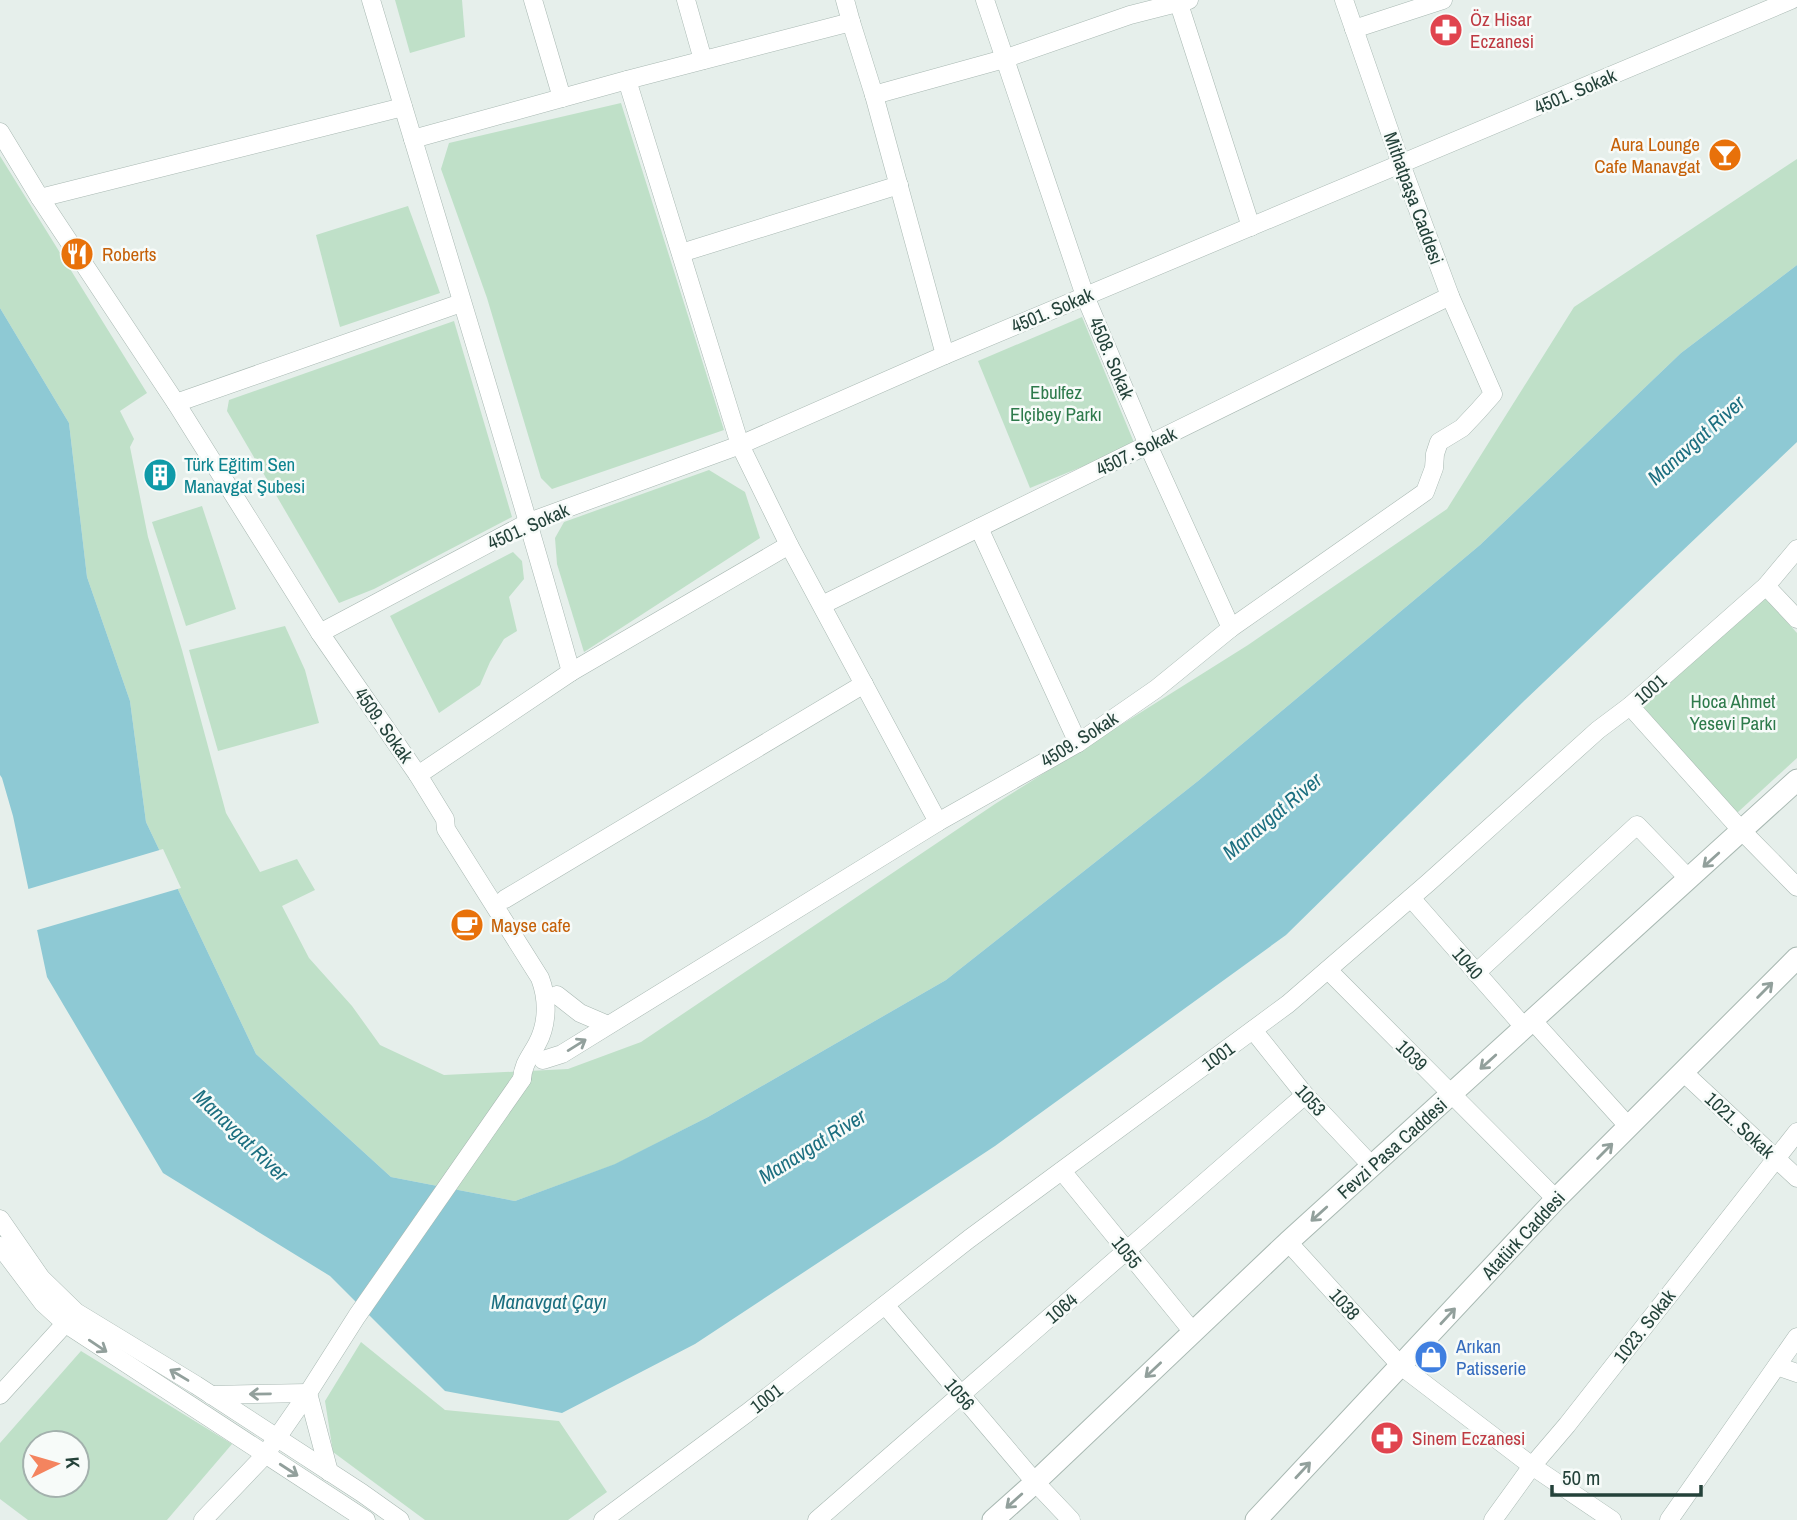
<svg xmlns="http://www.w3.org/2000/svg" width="1797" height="1520" font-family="'Archivo Narrow',sans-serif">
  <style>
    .green { fill: #bfe0c8; fill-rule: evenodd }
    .water { fill: #8ec9d4 }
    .pier { fill: #e6efeb }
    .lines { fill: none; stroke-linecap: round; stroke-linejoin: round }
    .minor-casing { stroke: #a8b8b2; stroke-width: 19 }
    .tertiary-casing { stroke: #a8b8b2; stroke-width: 23 }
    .minor { stroke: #fff; stroke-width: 18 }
    .tertiary { stroke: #fff; stroke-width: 21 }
    .oneway { stroke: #92a09c }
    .labels { text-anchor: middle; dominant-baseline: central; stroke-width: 5; stroke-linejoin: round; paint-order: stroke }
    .health-label { font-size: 19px; fill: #be3a42; stroke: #f7fbf9; text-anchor: start }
    .street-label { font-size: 19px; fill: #24423a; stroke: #f7fbf9 }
    .food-label { font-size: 19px; fill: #c56008; stroke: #f7fbf9; text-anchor: start }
    .park-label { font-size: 19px; fill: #2d7a4b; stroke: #f7fbf9 }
    .culture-label { font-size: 19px; fill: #0d838f; stroke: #f7fbf9; text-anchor: start }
    .shop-label { font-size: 19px; fill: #366cbe; stroke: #f7fbf9; text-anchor: start }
    .water-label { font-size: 21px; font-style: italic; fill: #1c6f80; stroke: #f7fbf9 }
  </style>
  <rect width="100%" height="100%" fill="#e6efeb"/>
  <g class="green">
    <path d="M 395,0 L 462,0 L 465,37 L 410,53 Z"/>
    <path d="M 621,103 L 724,430 L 552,489 L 541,478 L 487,298 L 441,169 L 449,143 Z"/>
    <path d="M 0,156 L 147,393 L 120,411 L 134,439 L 130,447 L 148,537 L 182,650 L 226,813 L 260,872 L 297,859 L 315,890 L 282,906 L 309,958 L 352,1006 L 380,1045 L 444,1075 L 568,1069 L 641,1042 L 995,804 L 1248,645 L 1447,509 L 1574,307 L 1797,159 L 1797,265 L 1681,353 L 1480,545 L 1198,781 L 946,980 L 708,1117 L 616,1164 L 515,1201 L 391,1177 L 256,1054 L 146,822 L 130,701 L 87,577 L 69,423 L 0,308 Z"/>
    <path d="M 408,206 L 440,293 L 340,327 L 316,235 Z"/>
    <path d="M 1082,317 L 1135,445 L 1030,488 L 978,361 Z"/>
    <path d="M 454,321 L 512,517 L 374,589 L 339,603 L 227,411 L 229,400 Z"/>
    <path d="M 709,470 L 745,492 L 760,538 L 584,652 L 557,564 L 555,538 L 564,522 Z"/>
    <path d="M 202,506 L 236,609 L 186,626 L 152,522 Z"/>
    <path d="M 513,552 L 522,561 L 524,579 L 509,597 L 517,631 L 504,639 L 490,662 L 480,685 L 439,713 L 390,616 Z"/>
    <path d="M 1765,597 L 1797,633 L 1797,758 L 1737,813 L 1643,707 Z"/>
    <path d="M 285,626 L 305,670 L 319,723 L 218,751 L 189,650 Z"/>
    <path d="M 361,1342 L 445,1410 L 559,1421 L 607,1492 L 568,1520 L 425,1520 L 333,1452 L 325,1401 Z"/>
    <path d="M 81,1351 L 232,1444 L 167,1520 L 28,1520 L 0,1499 L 0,1443 ZM 35,1443 L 77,1443 L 77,1485 L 35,1485 Z"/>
  </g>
  <path class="water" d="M 1797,265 L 1797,442 L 1524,701 L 1286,935 L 995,1146 L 695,1344 L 562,1413 L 445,1391 L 330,1276 L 163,1173 L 47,977 L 13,816 L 2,778 L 0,775 L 0,308 L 69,423 L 87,577 L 130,701 L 146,822 L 256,1054 L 391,1177 L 515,1201 L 615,1164 L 708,1117 L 946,980 L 1198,781 L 1480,545 L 1681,353 Z"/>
  <path class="pier" d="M 163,849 L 181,888 L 34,931 L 25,890 Z"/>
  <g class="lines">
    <defs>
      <g id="minor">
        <path d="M 371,0 C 438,224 508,447 571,672"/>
        <path d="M 533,0 L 562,98"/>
        <path d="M 686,0 L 703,60"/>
        <path d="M 845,0 L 851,22 L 874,95 L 945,355"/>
        <path d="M 985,0 L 1085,296 L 1148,445 L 1231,628"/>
        <path d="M 1179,4 L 1251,227"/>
        <path d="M 1354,29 L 1443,0"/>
        <path d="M 627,80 L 740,445 L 789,545 L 938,822"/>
        <path d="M 874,95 L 1004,59 L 1130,15 L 1189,0"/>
        <path d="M 0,132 L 40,198 L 176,403 L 320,633 L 418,775 L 445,819 L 446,829 L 540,978 C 548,999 548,1024 537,1044 C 530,1057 523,1064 522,1079"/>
        <path d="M 413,139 L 627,80 L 851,22"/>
        <path d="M 40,198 L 403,107"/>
        <path d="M 681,253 L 899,185"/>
        <path d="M 176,403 L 461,303"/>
        <path d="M 979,528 L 1078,743"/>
        <path d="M 1766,586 L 1797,619"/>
        <path d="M 822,605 L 1450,296"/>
        <path d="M 320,633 L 529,522 L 740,445 L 945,355 L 1791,0"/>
        <path d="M 1630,706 L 1742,831 L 1797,887"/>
        <path d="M 418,775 L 571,672 L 789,545"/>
        <path d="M 1411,898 L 1525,1028"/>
        <path d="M 505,899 L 864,684"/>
        <path d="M 1328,970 L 1556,1199"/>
        <path d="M 1476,973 L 1637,825 L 1689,879"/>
        <path d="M 557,995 L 580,1013 L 608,1025"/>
        <path d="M 1533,1021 L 1629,1127"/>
        <path d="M 1253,1030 L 1305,1095 L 1372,1166"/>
        <path d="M 543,1060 L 562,1054 L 938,822 L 1078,743 L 1156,689 L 1231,628 L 1425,492 L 1434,468 L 1435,454 L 1439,442 L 1462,428 L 1478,411 L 1493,394 L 1450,296 L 1401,164 L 1344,0"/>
        <path d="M 1683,1072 L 1797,1178"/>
        <path d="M 1062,1171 L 1193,1332"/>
        <path d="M 0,1219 L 41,1278 L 76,1312 L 196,1385 L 362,1493 L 400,1520"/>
        <path d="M 1288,1242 L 1401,1366 L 1532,1466 L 1612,1520"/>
        <path d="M 0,1246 L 43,1303 L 66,1324 L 366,1520"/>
        <path d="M 885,1305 L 1035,1482 L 1071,1520"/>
        <path d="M 1777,1366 L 1797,1373"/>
        <path d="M 0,1395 L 73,1315"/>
        <path d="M 211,1395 L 308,1393 L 329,1472"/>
        <path d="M 203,1520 L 265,1455 L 308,1393 L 357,1316 L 522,1079"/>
        <path d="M 603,1520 L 747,1413 L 969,1239 L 1288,1004 L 1428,883 L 1598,730 L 1630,706 L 1766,586 L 1797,549"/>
        <path d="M 817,1520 L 1305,1095"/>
        <path d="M 1493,1520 L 1532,1466 L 1567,1425 L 1797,1132"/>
        <path d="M 1669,1520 L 1797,1337"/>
      </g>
      <g id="tertiary">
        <path d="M 993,1520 L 1030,1487 L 1288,1242 L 1797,780"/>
        <path d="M 1256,1520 L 1556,1199 L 1797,958"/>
      </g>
    </defs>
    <use href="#minor" class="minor-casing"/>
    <use href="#tertiary" class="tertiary-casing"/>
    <use href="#minor" class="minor"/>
    <use href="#tertiary" class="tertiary"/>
  </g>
  <defs><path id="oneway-shaft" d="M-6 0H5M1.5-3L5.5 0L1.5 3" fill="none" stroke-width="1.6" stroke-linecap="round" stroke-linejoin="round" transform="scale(1.75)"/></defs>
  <g class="oneway">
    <use href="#oneway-shaft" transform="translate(1711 860) rotate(138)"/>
    <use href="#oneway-shaft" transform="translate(1765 990) rotate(-45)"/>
    <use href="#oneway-shaft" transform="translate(577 1045) rotate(-32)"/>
    <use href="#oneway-shaft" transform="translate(1488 1062) rotate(138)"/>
    <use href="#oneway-shaft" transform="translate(1605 1151) rotate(-45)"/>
    <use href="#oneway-shaft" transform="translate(1319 1214) rotate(138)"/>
    <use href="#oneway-shaft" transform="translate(1448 1316) rotate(-47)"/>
    <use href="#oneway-shaft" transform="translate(98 1346) rotate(34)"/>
    <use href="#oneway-shaft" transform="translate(1153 1370) rotate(137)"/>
    <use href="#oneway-shaft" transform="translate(179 1375) rotate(-149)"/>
    <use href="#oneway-shaft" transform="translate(260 1394) rotate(179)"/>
    <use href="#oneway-shaft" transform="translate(289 1470) rotate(33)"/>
    <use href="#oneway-shaft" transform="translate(1303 1470) rotate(-47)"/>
    <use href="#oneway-shaft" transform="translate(1014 1501) rotate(138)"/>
  </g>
  <defs>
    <symbol id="pharmacy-disc" viewBox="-11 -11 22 22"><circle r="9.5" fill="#e0444e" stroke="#f7fbf9"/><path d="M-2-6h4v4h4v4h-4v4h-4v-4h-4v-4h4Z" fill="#fff"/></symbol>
    <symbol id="bar-disc" viewBox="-11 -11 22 22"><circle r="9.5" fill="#e8710a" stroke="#f7fbf9"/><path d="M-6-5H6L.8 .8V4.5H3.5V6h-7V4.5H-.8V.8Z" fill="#fff"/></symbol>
    <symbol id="restaurant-disc" viewBox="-11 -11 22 22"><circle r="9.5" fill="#e8710a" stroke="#f7fbf9"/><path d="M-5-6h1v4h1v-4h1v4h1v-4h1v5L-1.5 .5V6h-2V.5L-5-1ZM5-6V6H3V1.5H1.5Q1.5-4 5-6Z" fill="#fff"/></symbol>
    <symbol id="building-disc" viewBox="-11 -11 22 22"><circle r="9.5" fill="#0f9aa8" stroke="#f7fbf9"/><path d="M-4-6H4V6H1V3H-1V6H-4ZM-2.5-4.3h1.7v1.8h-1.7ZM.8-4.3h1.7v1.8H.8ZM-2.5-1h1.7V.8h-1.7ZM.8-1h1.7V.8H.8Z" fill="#fff"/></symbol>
    <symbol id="cafe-disc" viewBox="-11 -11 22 22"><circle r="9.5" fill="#e8710a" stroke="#f7fbf9"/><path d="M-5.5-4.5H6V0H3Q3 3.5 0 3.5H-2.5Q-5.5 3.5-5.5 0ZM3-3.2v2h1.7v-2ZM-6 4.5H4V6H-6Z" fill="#fff"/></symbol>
    <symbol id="shop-disc" viewBox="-11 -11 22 22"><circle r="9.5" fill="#3f7fe0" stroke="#f7fbf9"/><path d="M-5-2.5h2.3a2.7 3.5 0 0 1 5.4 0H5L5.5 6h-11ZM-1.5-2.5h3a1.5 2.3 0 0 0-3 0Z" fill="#fff"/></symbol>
  </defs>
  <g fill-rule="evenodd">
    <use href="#pharmacy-disc" x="1427" y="11" width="38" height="38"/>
    <use href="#bar-disc" x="1706" y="136" width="38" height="38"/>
    <use href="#restaurant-disc" x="58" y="235" width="38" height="38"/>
    <use href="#building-disc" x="141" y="456" width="38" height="38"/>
    <use href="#cafe-disc" x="448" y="906" width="38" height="38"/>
    <use href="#shop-disc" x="1412" y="1338" width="38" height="38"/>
    <use href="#pharmacy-disc" x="1368" y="1419" width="38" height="38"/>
  </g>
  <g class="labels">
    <g class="health-label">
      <text x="1470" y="19">Öz Hisar<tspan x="1470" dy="22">Eczanesi</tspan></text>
      <text x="1412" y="1438">Sinem Eczanesi</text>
    </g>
    <g class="street-label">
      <text transform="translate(1575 91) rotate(-23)">4501. Sokak</text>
      <text transform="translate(1414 198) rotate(70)">Mithatpaşa Caddesi</text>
      <text transform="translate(1052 310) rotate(-23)">4501. Sokak</text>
      <text transform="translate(1112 358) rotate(67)">4508. Sokak</text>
      <text transform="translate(1136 451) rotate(-26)">4507. Sokak</text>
      <text transform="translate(528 526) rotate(-24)">4501. Sokak</text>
      <text transform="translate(1650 689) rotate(-41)">1001</text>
      <text transform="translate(384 725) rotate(55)">4509. Sokak</text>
      <text transform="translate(1079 739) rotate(-32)">4509. Sokak</text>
      <text transform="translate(1468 963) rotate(49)">1040</text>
      <text transform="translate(1412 1055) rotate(45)">1039</text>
      <text transform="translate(1218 1056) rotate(-36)">1001</text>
      <text transform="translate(1311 1100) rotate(48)">1053</text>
      <text transform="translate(1740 1125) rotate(43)">1021. Sokak</text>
      <text transform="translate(1392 1148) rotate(-42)">Fevzi Pasa Caddesi</text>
      <text transform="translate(1523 1235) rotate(-47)">Atatürk Caddesi</text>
      <text transform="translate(1127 1252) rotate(51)">1055</text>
      <text transform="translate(1345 1304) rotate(48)">1038</text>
      <text transform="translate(1061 1308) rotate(-41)">1064</text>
      <text transform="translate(1644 1326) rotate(-52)">1023. Sokak</text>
      <text transform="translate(960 1394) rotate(50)">1056</text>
      <text transform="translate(766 1398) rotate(-38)">1001</text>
    </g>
    <g class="food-label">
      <text x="1700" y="144" text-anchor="end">Aura Lounge<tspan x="1700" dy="22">Cafe Manavgat</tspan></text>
      <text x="102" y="254">Roberts</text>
      <text x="491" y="925">Mayse cafe</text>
    </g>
    <g class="park-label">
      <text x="1056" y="392">Ebulfez<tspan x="1056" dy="22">Elçibey Parkı</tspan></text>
      <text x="1733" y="701">Hoca Ahmet<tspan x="1733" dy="22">Yesevi Parkı</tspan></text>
    </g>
    <g class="culture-label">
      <text x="184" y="464">Türk Eğitim Sen<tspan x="184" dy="22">Manavgat Şubesi</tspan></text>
    </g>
    <g class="shop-label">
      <text x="1456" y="1346">Arıkan<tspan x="1456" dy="22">Patisserie</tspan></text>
    </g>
    <g class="water-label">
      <text transform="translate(1696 440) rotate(-42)">Manavgat River</text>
      <text transform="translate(1272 816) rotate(-40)">Manavgat River</text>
      <text transform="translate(241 1135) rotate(44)">Manavgat River</text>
      <text transform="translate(812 1146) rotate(-32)">Manavgat River</text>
      <text x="549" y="1301">Manavgat Çayı</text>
    </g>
  </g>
  <g transform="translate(56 1464) rotate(85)"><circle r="33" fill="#f7fbf9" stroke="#a3b1ad" stroke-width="2"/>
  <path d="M0-5L12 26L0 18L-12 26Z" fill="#f4845f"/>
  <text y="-10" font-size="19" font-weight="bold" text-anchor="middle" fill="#24423a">K</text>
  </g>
  <path d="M1552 1485v10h149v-10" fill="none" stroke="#24423a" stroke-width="3.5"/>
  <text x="1562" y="1485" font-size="21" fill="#24423a" stroke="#f7fbf9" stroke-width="5" paint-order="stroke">50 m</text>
</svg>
